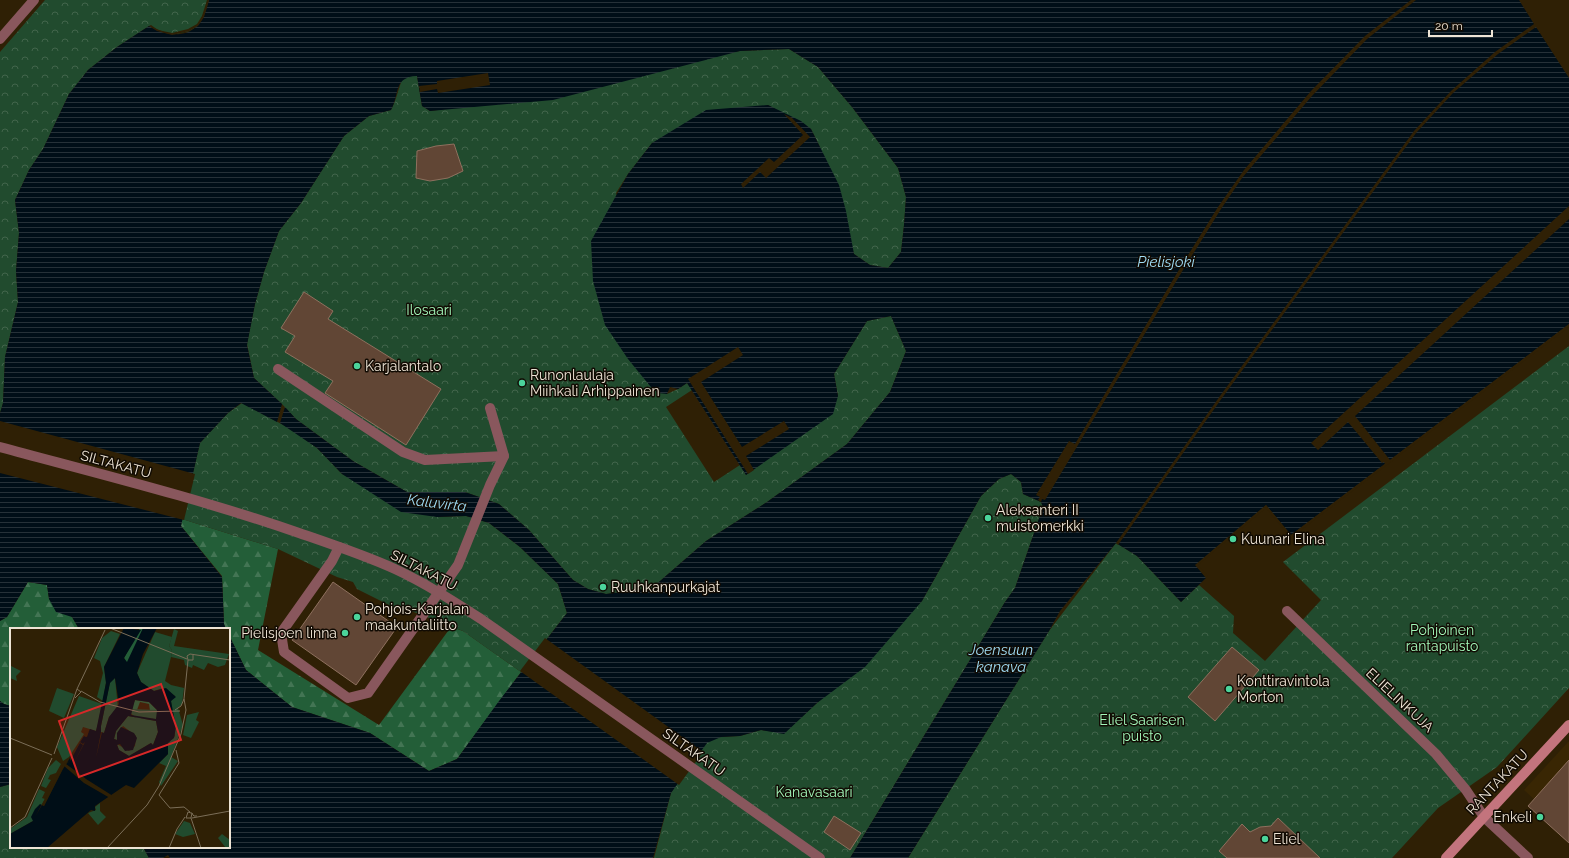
<svg xmlns="http://www.w3.org/2000/svg" width="1569" height="858" font-family="Raleway,sans-serif">
  <style>
    .built { fill: #392603 }
    .forest { fill: url(#forest-firs) }
    .park { fill: url(#park-crowns) }
    .water { fill: url(#water-rules) }
    .pier { fill: #2f2005 }
    .building { fill: #614635; stroke: #8e705e }
    .lines { fill: none; stroke-linecap: round; stroke-linejoin: round }
    .service { stroke: #89575d; stroke-width: 10 }
    .minor { stroke: #89575d; stroke-width: 10 }
    .tertiary { stroke: #89575d; stroke-width: 10 }
    .secondary { stroke: #c3747d; stroke-width: 10 }
    .poi-dot { fill: #4bd49b; stroke: #110b03; stroke-width: 1.5 }
    .labels { text-anchor: middle; dominant-baseline: central; stroke-width: 3; stroke-linejoin: round; paint-order: stroke }
    .park-label { font-size: 14px; fill: #a2f7b9; stroke: #110b03 }
    .poi-label { font-size: 14px; fill: #eee4d5; stroke: #110b03; text-anchor: start }
    .street-label { font-size: 14px; fill: #eee4d5; stroke: #110b03 }
    .water-label { font-size: 15px; font-style: italic; fill: #9fdcf5; stroke: #110b03 }
    .inset-road { fill: none; stroke: #7b6e58; stroke-width: 1 }
    .view { fill: #d62828; fill-opacity: 0.15; stroke: #d62828; stroke-width: 2 }
    .inset-edge { fill: none; stroke: #eee4d5; stroke-width: 2 }
  </style>
  <defs>
    <pattern id="forest-firs" width="22" height="20" patternUnits="userSpaceOnUse"><rect width="22" height="20" fill="#235e38"/><path d="M5 1l3.5 6h-7zM16 11l3.5 6h-7z" fill="#437554"/></pattern>
    <pattern id="park-crowns" width="20" height="18" patternUnits="userSpaceOnUse"><rect width="20" height="18" fill="#214b2e"/><path d="M2 6a3 3 0 1 1 6 0M12 15a3 3 0 1 1 6 0" fill="none" stroke="#42654b"/></pattern>
    <pattern id="water-rules" width="6" height="5" patternUnits="userSpaceOnUse"><rect width="6" height="5" fill="#000e17"/><path d="M0 2.5h6" fill="none" stroke="#263138"/></pattern>
  </defs>
  <rect width="100%" height="100%" fill="#2f2005"/>
  <path class="built" d="M 1569,741 L 1569,831 L 1524,790 Z"/>
  <g class="forest">
    <path d="M 182,519 L 278,549 L 258,650 L 379,725 L 451,627 L 463,631 L 521,672 L 457,759 L 429,771 L 370,733 L 292,707 L 246,670 L 229,635 L 229,629 L 226,629 L 224,624 L 222,576 L 181,526 Z"/>
    <path d="M 28,582 L 47,585 L 49,599 L 72,617 L 79,629 L 11,629 L 11,706 L 4,704 L 0,701 L 0,621 L 7,617 Z"/>
  </g>
  <g class="park">
    <path d="M 45,0 L 209,0 L 198,26 L 189,31 L 172,35 L 149,26 L 117,47 L 88,70 L 69,94 L 43,149 L 29,170 L 15,200 L 19,233 L 16,271 L 18,302 L 5,357 L 3,403 L 0,413 L 0,52 Z"/>
    <path d="M 789,49 L 818,67 L 852,107 L 898,168 L 906,197 L 904,225 L 901,252 L 888,268 L 870,265 L 854,254 L 819,145 L 811,129 L 768,105 L 652,143 L 628,174 L 616,193 L 667,394 L 678,389 L 687,383 L 692,390 L 666,407 L 714,482 L 740,465 L 746,475 L 838,396 L 834,374 L 867,321 L 891,316 L 906,351 L 890,392 L 847,444 L 767,502 L 706,541 L 652,588 L 606,594 L 588,589 L 573,580 L 529,530 L 499,504 L 465,492 L 407,492 L 353,461 L 296,419 L 282,404 L 254,378 L 247,344 L 255,304 L 264,272 L 279,231 L 301,203 L 344,136 L 369,116 L 391,110 C 396,101 398,90 402,80 L 408,76 L 417,76 L 422,106 L 430,111 L 454,108 L 740,51 Z"/>
    <path d="M 1569,346 L 1569,688 L 1497,767 L 1438,808 L 1392,858 L 908,858 L 1049,631 L 1116,543 L 1137,556 L 1181,602 L 1199,585 L 1234,616 L 1233,633 L 1265,661 L 1321,600 L 1283,562 Z"/>
    <path d="M 242,403 L 289,428 L 317,448 L 342,474 L 437,517 L 466,516 L 489,523 L 520,547 L 558,584 L 567,613 L 521,672 L 463,631 L 406,609 L 395,608 L 357,589 L 353,582 L 337,577 L 278,549 L 182,519 L 200,443 L 228,413 Z"/>
    <path d="M 1011,474 L 1021,482 L 1023,494 L 1041,502 L 1043,507 L 1015,588 L 1005,602 L 850,858 L 654,858 L 671,793 L 702,741 L 721,737 L 740,736 L 761,730 L 784,733 L 817,703 L 922,601 L 981,496 L 999,479 Z"/>
    <path d="M 11,784 L 11,847 L 143,847 L 149,858 L 0,858 L 0,787 Z"/>
  </g>
  <g class="water">
    <path d="M 209,0 L 1569,0 L 1569,324 L 1291,535 L 1266,505 L 1196,565 L 1206,578 L 1181,602 L 1137,556 L 1116,543 L 1060,611 L 1049,631 L 908,858 L 850,858 L 1005,602 L 1015,588 L 1043,507 L 1041,502 L 1023,494 L 1021,482 L 1011,474 L 999,479 L 981,496 L 922,601 L 865,667 L 817,703 L 784,734 L 761,730 L 740,736 L 721,737 L 707,743 L 671,793 L 653,858 L 170,858 L 168,855 L 163,858 L 149,858 L 143,847 L 229,847 L 229,635 L 246,670 L 292,707 L 370,733 L 429,771 L 457,759 L 499,701 L 567,613 L 558,584 L 520,547 L 489,523 L 466,516 L 437,517 L 401,512 L 342,474 L 317,448 L 280,423 L 285,407 L 296,419 L 353,461 L 407,492 L 465,492 L 499,504 L 529,530 L 573,580 L 588,589 L 606,594 L 652,588 L 706,541 L 767,502 L 847,444 L 890,392 L 906,351 L 891,316 L 867,321 L 834,374 L 838,396 L 833,414 L 746,475 L 687,383 L 678,389 L 670,387 L 667,394 L 658,393 L 650,386 L 628,359 L 605,325 L 593,281 L 591,241 L 628,174 L 652,143 L 706,110 L 768,105 L 801,121 L 811,129 L 839,185 L 846,211 L 854,254 L 870,265 L 888,268 L 901,252 L 904,225 L 906,197 L 898,168 L 852,107 L 818,67 L 789,49 L 740,51 L 553,100 L 430,111 L 422,106 L 417,76 C 393,77 400,94 391,110 L 369,116 L 344,136 L 301,203 L 279,231 L 264,272 L 255,304 L 247,345 L 254,378 L 282,404 L 277,422 L 241,403 L 228,413 L 200,443 L 181,526 L 222,577 L 224,624 L 226,629 L 79,629 L 72,617 L 56,612 L 49,599 L 47,585 L 28,582 L 7,617 L 0,621 L 0,413 L 3,403 L 5,357 L 18,302 L 16,271 L 19,233 L 15,200 L 29,170 L 43,149 L 69,94 L 88,70 L 117,47 L 149,26 C 163,35 184,39 197,26 C 203,21 207,8 209,0 Z"/>
    <path d="M 0,701 L 4,704 L 11,706 L 11,784 L 0,787 Z"/>
  </g>
  <g class="pier">
    <path d="M 207,0 L 209,0 L 204,17 L 198,26 L 189,31 L 172,35 L 157,31 L 149,26 L 151,25 L 158,30 L 172,33 L 188,29 L 197,24 L 202,16 Z"/>
    <path d="M 1411,0 L 1416,0 L 1367,39 L 1311,97 L 1242,178 L 1221,209 L 1183,270 L 1045,500 L 1042,499 L 1041,502 L 1038,500 L 1040,497 L 1036,495 L 1069,441 L 1075,444 L 1180,268 L 1218,207 L 1244,170 L 1311,91 L 1365,36 Z"/>
    <path d="M 1519,0 L 1569,0 L 1569,78 L 1536,27 L 1498,54 L 1453,93 L 1416,133 L 1222,398 L 1118,545 L 1116,543 L 1220,396 L 1414,131 L 1451,91 L 1495,52 L 1534,24 Z"/>
    <path d="M 488,73 L 490,85 L 438,93 L 437,89 L 420,92 L 419,86 L 437,84 L 437,81 Z"/>
    <path d="M 784,114 L 792,118 L 810,137 L 766,178 L 760,172 L 743,188 L 741,184 L 769,158 L 774,162 L 803,135 Z"/>
    <path d="M 1569,206 L 1569,219 L 1355,416 L 1390,460 L 1569,324 L 1569,327 L 1292,537 L 1290,537 L 1266,508 L 1198,565 L 1208,576 L 1206,578 L 1195,565 L 1266,505 L 1291,535 L 1385,464 L 1384,462 L 1382,463 L 1348,422 L 1318,450 L 1311,443 Z"/>
    <path d="M 738,347 L 743,355 L 701,382 L 742,447 L 784,421 L 789,429 L 746,456 L 754,470 L 748,474 L 688,379 Z"/>
    <path d="M 0,421 L 195,474 L 184,520 L 0,473 Z"/>
    <path d="M 545,638 L 703,752 L 679,785 L 520,671 Z"/>
  </g>
  <g class="building">
    <path d="M 454,144 L 463,171 L 448,178 L 430,181 L 416,178 L 417,151 L 436,146 Z"/>
    <path d="M 304,292 L 333,311 L 328,319 L 441,389 L 406,445 L 325,393 L 333,381 L 285,352 L 295,336 L 281,328 Z"/>
    <path d="M 333,582 L 397,627 L 356,685 L 292,640 Z"/>
    <path d="M 1232,647 L 1259,670 L 1215,721 L 1188,697 Z"/>
    <path d="M 1569,760 L 1569,843 L 1528,806 Z"/>
    <path d="M 834,816 L 861,833 L 850,850 L 824,832 Z"/>
    <path d="M 1278,818 L 1320,858 L 1227,858 L 1219,851 L 1242,824 L 1250,832 L 1260,827 L 1271,826 Z"/>
  </g>
  <g class="lines">
    <g class="service">
      <path d="M 278,369 L 403,452 L 425,460 L 504,456"/>
      <path d="M 339,547 L 332,561 L 281,633 L 284,652 L 348,698 L 368,693 L 458,565 L 490,485 L 504,456 L 490,408"/>
      <path d="M 1287,611 L 1436,754 L 1466,790 L 1484,817"/>
    </g>
    <path class="minor" d="M 1484,817 L 1528,858"/>
    <g class="tertiary">
      <path d="M 0,39 L 34,0"/>
      <path d="M 0,447 C 100,474 201,499 299,533 C 331,544 364,555 395,569 C 425,583 453,601 481,619 L 820,858"/>
    </g>
    <path class="secondary" d="M 1446,858 L 1569,725"/>
  </g>
  <g class="poi-dot">
    <circle cx="357" cy="366" r="4"/>
    <circle cx="522" cy="383" r="4"/>
    <circle cx="988" cy="518" r="4"/>
    <circle cx="1233" cy="539" r="4"/>
    <circle cx="603" cy="587" r="4"/>
    <circle cx="357" cy="617" r="4"/>
    <circle cx="345" cy="633" r="4"/>
    <circle cx="1229" cy="689" r="4"/>
    <circle cx="1540" cy="817" r="4"/>
    <circle cx="1265" cy="839" r="4"/>
  </g>
  <g class="labels">
    <g class="park-label">
      <text x="429" y="310">Ilosaari</text>
      <text x="1442" y="630">Pohjoinen<tspan x="1442" dy="16">rantapuisto</tspan></text>
      <text x="1142" y="720">Eliel Saarisen<tspan x="1142" dy="16">puisto</tspan></text>
      <text x="814" y="792">Kanavasaari</text>
    </g>
    <g class="poi-label">
      <text x="365" y="366">Karjalantalo</text>
      <text x="530" y="375">Runonlaulaja<tspan x="530" dy="16">Miihkali Arhippainen</tspan></text>
      <text x="996" y="510">Aleksanteri II<tspan x="996" dy="16">muistomerkki</tspan></text>
      <text x="1241" y="539">Kuunari Elina</text>
      <text x="611" y="587">Ruuhkanpurkajat</text>
      <text x="365" y="609">Pohjois-Karjalan<tspan x="365" dy="16">maakuntaliitto</tspan></text>
      <text x="337" y="633" text-anchor="end">Pielisjoen linna</text>
      <text x="1237" y="681">Konttiravintola<tspan x="1237" dy="16">Morton</tspan></text>
      <text x="1532" y="817" text-anchor="end">Enkeli</text>
      <text x="1273" y="839">Eliel</text>
    </g>
    <g class="street-label">
      <text transform="translate(116 464) rotate(15)">SILTAKATU</text>
      <text transform="translate(424 570) rotate(27)">SILTAKATU</text>
      <text transform="translate(1400 700) rotate(43)">ELIELINKUJA</text>
      <text transform="translate(694 752) rotate(35)">SILTAKATU</text>
      <text transform="translate(1497 782) rotate(-47)">RANTAKATU</text>
    </g>
    <g class="water-label">
      <text x="1166" y="262">Pielisjoki</text>
      <text transform="translate(437 503) rotate(7)">Kaluvirta</text>
      <text x="1001" y="650">Joensuun<tspan x="1001" dy="17">kanava</tspan></text>
    </g>
  </g>
  <g transform="translate(10 628)">
    <rect width="220" height="220" fill="#2f2005"/>
    <path d="M 164,1 L 168,3 L 164,18 L 219,26 L 215,37 L 208,39 L 198,35 L 194,42 L 183,37 L 182,40 L 175,37 L 174,32 L 161,29 L 162,22 L 159,18 Z" fill="#214b2e"/>
    <path d="M 130,0 L 134,1 L 120,34 L 116,34 L 114,30 ZM 125,72 L 139,74 L 147,82 L 140,83 L 139,76 L 130,74 L 127,82 L 121,81 Z" fill="#235e38"/>
    <path d="M 101,3 L 110,6 L 94,39 L 96,54 L 93,73 L 87,69 L 93,45 L 90,33 L 84,30 L 92,10 ZM 145,4 L 162,9 L 159,18 L 162,22 L 161,29 L 155,53 L 161,57 L 174,60 L 172,76 L 168,80 L 173,97 L 161,129 L 168,133 L 151,158 L 149,154 L 156,138 L 149,135 L 158,126 L 158,115 L 165,108 L 161,73 L 165,68 L 153,60 L 144,63 L 131,54 L 127,45 ZM 1,38 L 11,43 L 6,48 L 7,53 L 0,50 ZM 105,50 L 108,80 L 99,89 L 94,105 L 91,104 L 91,98 L 100,54 ZM 47,60 L 64,66 L 54,90 L 39,83 ZM 69,68 L 92,76 L 88,96 L 86,103 L 73,99 L 71,104 L 74,106 L 59,129 L 53,133 L 47,119 ZM 121,81 L 147,82 L 148,88 L 146,91 L 127,90 L 120,85 ZM 189,84 L 186,92 L 189,94 L 181,110 L 173,107 L 177,87 ZM 118,88 L 146,93 L 148,104 L 143,117 L 141,115 L 119,128 L 109,122 L 107,116 L 119,123 L 125,118 L 126,108 L 113,98 L 107,106 L 107,112 L 104,111 L 106,103 ZM 46,132 L 51,136 L 46,145 L 40,147 L 38,151 L 41,152 L 36,160 L 31,158 L 38,140 ZM 29,161 L 35,164 L 32,170 L 35,171 L 23,193 L 0,206 L 0,201 L 17,189 ZM 90,175 L 90,183 L 96,189 L 88,197 L 78,185 L 86,182 L 85,179 ZM 174,193 L 180,195 L 185,206 L 173,209 L 165,206 ZM 212,206 L 220,212 L 220,220 L 216,220 L 208,210 Z" fill="#214b2e"/>
    <path d="M 114,0 L 131,2 L 114,30 L 117,34 L 133,0 L 147,0 L 133,26 L 127,45 L 131,54 L 144,63 L 156,60 L 166,69 L 161,73 L 166,99 L 164,110 L 158,115 L 158,126 L 124,160 L 116,157 L 110,161 L 85,178 L 85,183 L 81,182 L 37,220 L 0,220 L 0,206 L 23,193 L 21,189 L 25,181 L 30,176 L 34,178 L 53,141 L 74,108 L 76,109 L 80,101 L 86,103 L 96,55 L 94,39 ZM 105,50 L 109,76 L 99,89 L 94,105 L 91,104 L 91,98 L 100,55 ZM 125,72 L 139,74 L 147,82 L 146,91 L 121,87 ZM 118,88 L 146,93 L 148,104 L 143,117 L 141,115 L 119,128 L 109,122 L 107,117 L 110,116 L 115,123 L 123,122 L 127,110 L 124,105 L 111,99 L 107,105 L 107,112 L 104,111 L 106,103 Z" fill="#000e17" fill-rule="evenodd"/>
    <path d="M 79,103 L 77,109 L 74,108 L 70,114 L 73,116 L 75,114 L 63,137 L 73,117 L 70,115 L 60,133 L 56,136 L 71,147 L 86,103 L 71,147 L 76,151 L 86,130 L 91,104 L 92,104 L 86,130 L 76,151 L 103,168 L 100,170 L 74,155 L 54,138 L 34,178 L 32,177 L 25,189 L 53,137 L 60,133 L 60,129 L 74,108 Z" fill="#2f2005"/>
    <path class="inset-road" d="M 100,0 L 177,31M 183,27 L 183,32 L 178,32 L 177,28 L 180,26 L 220,32M 67,61 L 95,2M 71,63 L 90,74 L 129,84 L 170,83M 65,70 L 71,64 L 67,61M 165,82 L 171,78 L 174,71 L 178,32M 0,110 L 42,127M 166,122 L 169,135 L 149,167 L 160,180 L 174,179 L 180,184M 44,126 L 67,61M 182,185 L 181,190 L 176,190 L 178,184 L 181,185 L 182,185 L 183,187 L 184,188 L 187,188M 181,190 L 191,220M 182,190 L 220,183M 0,200 L 15,189 L 42,130M 97,220 L 137,177 L 149,158 L 171,106 L 176,82 L 174,71M 159,220 L 167,201 L 175,189"/>
    <path class="view" d="M 151,56 L 171,112 L 69,149 L 49,93 Z"/>
    <rect width="220" height="220" class="inset-edge"/>
  </g>
  <path d="M1429 30v6h63v-6" fill="none" stroke="#eee4d5" stroke-width="2"/>
  <text x="1435" y="30" font-size="12" fill="#eee4d5" stroke="#110b03" stroke-width="3" paint-order="stroke">20 m</text>
</svg>
